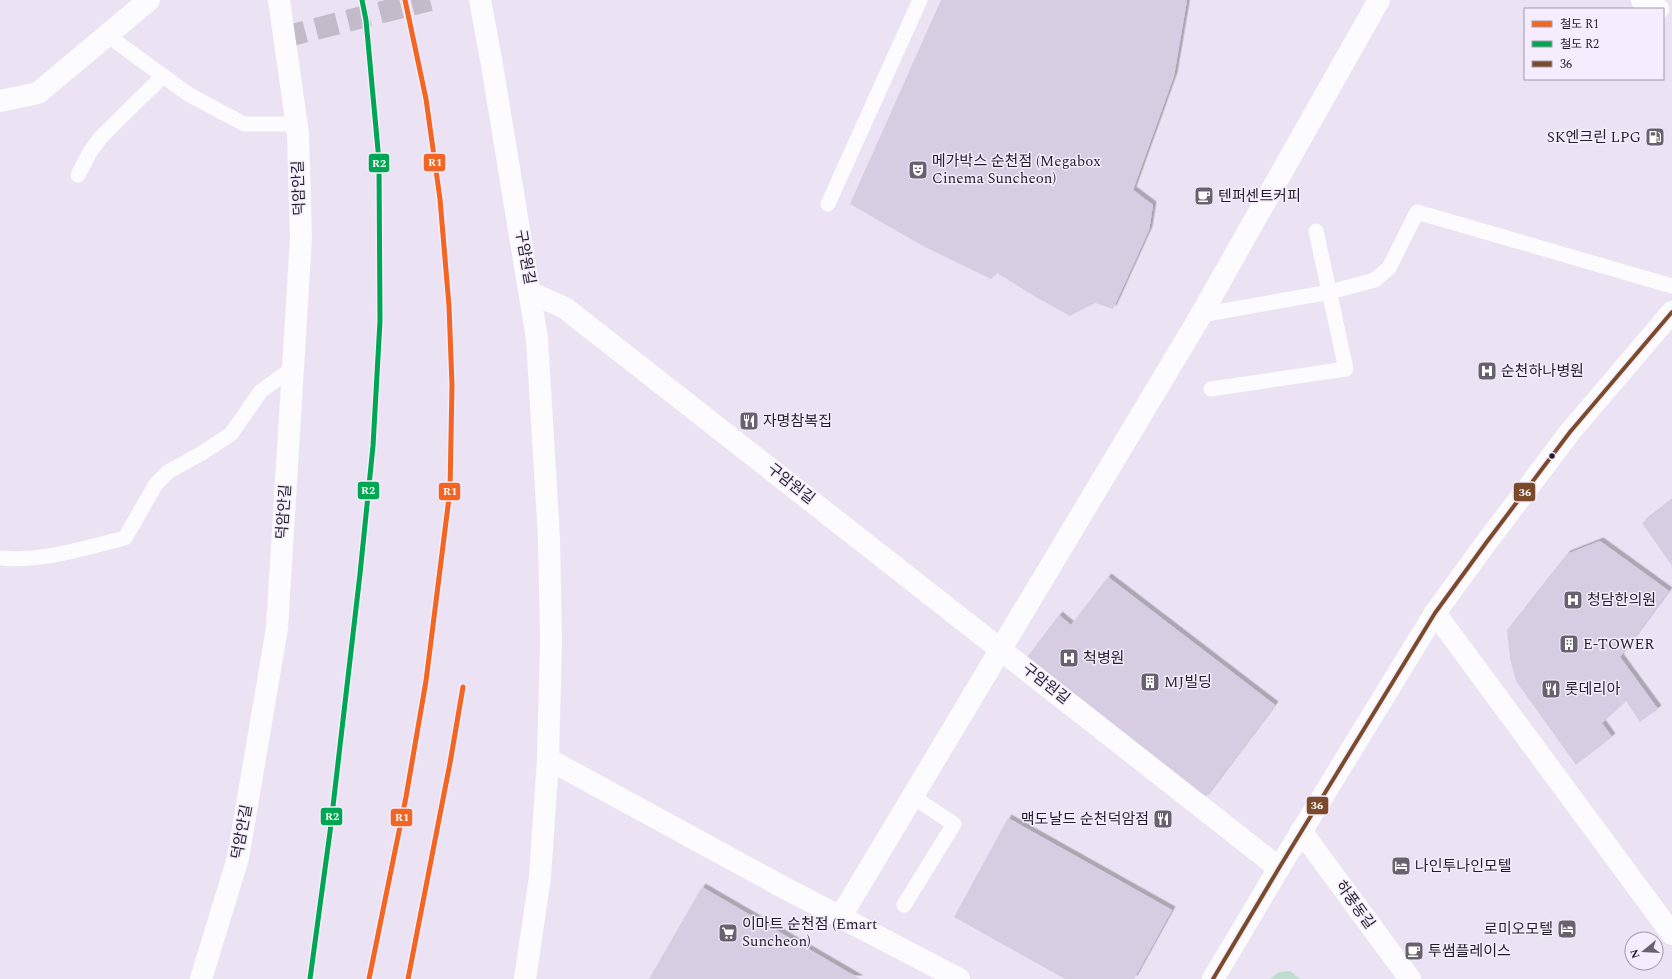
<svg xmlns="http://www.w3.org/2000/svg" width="1672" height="979" font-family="Spectral,'Noto Sans KR',serif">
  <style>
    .green { fill: #c0dccf }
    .building { fill: #d7cde2; filter: url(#shadow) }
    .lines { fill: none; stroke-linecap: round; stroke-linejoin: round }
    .minor-tunnel { stroke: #c3bbca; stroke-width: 22; stroke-dasharray: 22 11; stroke-linecap: butt }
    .service { stroke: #fcfbfd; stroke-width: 15 }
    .minor { stroke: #fcfbfd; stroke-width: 22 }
    .tertiary { stroke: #fcfbfd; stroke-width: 22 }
    .secondary { stroke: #fcfbfd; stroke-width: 22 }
    .rail { stroke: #d1cfd3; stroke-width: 3; stroke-dasharray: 2 4; stroke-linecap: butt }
    .bus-1-casing { stroke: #f5edfe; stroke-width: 7 }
    .bus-1 { stroke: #7a4b2a; stroke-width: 4 }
    .rail-1-casing { stroke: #f5edfe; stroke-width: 8 }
    .rail-2-casing { stroke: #f5edfe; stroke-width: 8 }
    .rail-1 { stroke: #f26522; stroke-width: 5 }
    .rail-2 { stroke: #00a651; stroke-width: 5 }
    .bus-dot { fill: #221d27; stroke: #f5edfe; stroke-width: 1.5 }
    .labels { text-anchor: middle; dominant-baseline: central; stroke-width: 3; stroke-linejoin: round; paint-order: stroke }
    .poi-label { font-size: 15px; fill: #221d27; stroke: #f5edfe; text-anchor: start }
    .street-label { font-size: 15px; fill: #221d27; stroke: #f5edfe }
    .line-badge { stroke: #f5edfe; stroke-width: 1.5 }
    .badge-label { font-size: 11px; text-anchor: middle; font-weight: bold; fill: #fff }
  </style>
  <defs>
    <filter id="shadow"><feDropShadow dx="3.5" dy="-3.5" stdDeviation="0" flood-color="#0004"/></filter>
  </defs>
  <rect width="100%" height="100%" fill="#ebe3f3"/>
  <path class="green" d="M 1290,971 L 1300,979 L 1270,979 L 1279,972 Z"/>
  <g class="building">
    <path d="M 941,0 L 1187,0 L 1174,76 L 1133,190 L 1153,205 L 1149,230 L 1113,309 L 1095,303 L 1070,316 L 1034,296 L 997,273 L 991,279 L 923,246 L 850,204 Z"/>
    <path d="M 1672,500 L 1672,566 L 1642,523 Z"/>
    <path d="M 1600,541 L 1669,591 L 1620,657 L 1658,709 L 1640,722 L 1626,701 L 1602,723 L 1612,737 L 1576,765 L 1516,681 L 1510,659 L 1507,630 L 1567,554 Z"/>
    <path d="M 1108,577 L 1275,705 L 1205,798 L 1025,660 L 1059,615 L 1071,625 Z"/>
    <path d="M 1008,818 L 1172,910 L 1134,979 L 1065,979 L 954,917 Z"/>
    <path d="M 702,887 L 860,979 L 649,979 Z"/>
  </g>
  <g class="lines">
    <path class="minor-tunnel" d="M 284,37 L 430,0"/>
    <g class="service">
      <path d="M 107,35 L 188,94 L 244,124 L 297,124"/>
      <path d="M 78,175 L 90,152 L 101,137 L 163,76"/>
      <path d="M 828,204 L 920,0"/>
      <path d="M 1201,315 L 1330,292 L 1375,280 L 1389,268 L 1417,212 L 1672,286"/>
      <path d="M 1211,389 L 1346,369 L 1316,231"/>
      <path d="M 0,558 C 42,562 85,548 125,538 L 156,484 L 168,472 L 202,453 L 231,434 L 261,391 L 293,368"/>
      <path d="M 904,905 L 954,824 L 913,797"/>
    </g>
    <g class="minor">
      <path d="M 480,0 L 492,65 L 537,339 L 549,538 L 551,641 L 548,759 L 540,877 L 525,979"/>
      <path d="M 0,101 L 38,93 L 149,0"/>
      <path d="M 531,293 L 565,308 L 1279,868"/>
      <path d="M 1435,613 L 1672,934"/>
      <path d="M 1301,831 L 1410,979"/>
      <path d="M 841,916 L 1201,315 L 1379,0"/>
      <path d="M 201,979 L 238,858 L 277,628 L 301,238 L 298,134 L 279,0"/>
    </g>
    <path class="tertiary" d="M 548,759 L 781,886 L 959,979"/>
    <g class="secondary">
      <path d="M 1642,0 L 1658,9"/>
      <path d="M 1213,979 L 1279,868 L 1435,613 L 1486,543 L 1570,432 L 1672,312"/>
    </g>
    <g class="rail">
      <path d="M 310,979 L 330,832 L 360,574 L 373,446 L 380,321 L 379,161 L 366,20 L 362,0"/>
      <path d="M 408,979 L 450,763 L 463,687"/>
    </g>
    <defs>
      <path id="bus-1" d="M 1213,979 L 1279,868 L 1435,613 L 1486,543 L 1570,432 L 1672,312"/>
    </defs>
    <use href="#bus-1" class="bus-1-casing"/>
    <use href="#bus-1" class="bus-1"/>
    <defs>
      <g id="rail-1">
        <path d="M 369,979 L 406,797 L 426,681 L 450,490 L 452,385 L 449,306 L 440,199 L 426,99 L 405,0"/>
        <path d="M 408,979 L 450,763 L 463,687"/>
      </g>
      <path id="rail-2" d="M 310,979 L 330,832 L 360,574 L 373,446 L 380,321 L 379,161 L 366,20 L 362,0"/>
    </defs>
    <use href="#rail-1" class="rail-1-casing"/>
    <use href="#rail-2" class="rail-2-casing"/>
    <use href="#rail-1" class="rail-1"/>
    <use href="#rail-2" class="rail-2"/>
  </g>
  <defs>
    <symbol id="fuel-square" viewBox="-11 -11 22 22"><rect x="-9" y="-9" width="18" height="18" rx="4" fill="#68626e" stroke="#f5edfe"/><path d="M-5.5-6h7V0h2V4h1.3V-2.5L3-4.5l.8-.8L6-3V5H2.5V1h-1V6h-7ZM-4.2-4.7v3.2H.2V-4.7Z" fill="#fff"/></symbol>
    <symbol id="theatre-square" viewBox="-11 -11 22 22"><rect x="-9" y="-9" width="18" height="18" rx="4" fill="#68626e" stroke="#f5edfe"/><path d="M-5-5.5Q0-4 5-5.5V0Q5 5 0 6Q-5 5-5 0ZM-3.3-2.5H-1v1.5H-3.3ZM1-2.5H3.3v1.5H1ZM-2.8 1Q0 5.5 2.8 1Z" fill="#fff"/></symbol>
    <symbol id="cafe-square" viewBox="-11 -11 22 22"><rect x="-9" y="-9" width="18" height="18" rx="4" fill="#68626e" stroke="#f5edfe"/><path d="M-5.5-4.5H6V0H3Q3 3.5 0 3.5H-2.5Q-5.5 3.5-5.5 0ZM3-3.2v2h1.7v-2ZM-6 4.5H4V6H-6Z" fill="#fff"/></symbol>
    <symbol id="hospital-square" viewBox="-11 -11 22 22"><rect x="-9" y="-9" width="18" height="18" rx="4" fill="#68626e" stroke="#f5edfe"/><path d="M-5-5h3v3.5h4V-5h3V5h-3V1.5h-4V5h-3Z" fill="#fff"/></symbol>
    <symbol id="restaurant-square" viewBox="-11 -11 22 22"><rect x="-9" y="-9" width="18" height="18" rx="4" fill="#68626e" stroke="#f5edfe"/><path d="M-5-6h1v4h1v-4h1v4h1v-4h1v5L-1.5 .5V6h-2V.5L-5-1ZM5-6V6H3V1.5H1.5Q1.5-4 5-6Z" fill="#fff"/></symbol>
    <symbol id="building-square" viewBox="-11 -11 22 22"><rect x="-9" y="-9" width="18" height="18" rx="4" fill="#68626e" stroke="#f5edfe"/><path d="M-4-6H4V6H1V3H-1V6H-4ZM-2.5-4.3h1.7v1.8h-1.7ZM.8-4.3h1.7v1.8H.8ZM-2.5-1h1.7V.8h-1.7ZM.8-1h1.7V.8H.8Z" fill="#fff"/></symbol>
    <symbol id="hotel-square" viewBox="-11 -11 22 22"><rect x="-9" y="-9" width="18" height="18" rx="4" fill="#68626e" stroke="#f5edfe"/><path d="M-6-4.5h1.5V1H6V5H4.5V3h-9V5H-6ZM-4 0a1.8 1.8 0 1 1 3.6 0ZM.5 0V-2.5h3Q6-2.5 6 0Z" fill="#fff"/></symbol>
    <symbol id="supermarket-square" viewBox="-11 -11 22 22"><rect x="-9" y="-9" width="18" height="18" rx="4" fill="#68626e" stroke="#f5edfe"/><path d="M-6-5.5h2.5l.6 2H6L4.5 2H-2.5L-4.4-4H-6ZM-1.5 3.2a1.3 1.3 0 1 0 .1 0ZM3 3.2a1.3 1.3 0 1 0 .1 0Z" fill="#fff"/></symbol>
  </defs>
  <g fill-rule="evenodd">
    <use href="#fuel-square" x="1644" y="126" width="22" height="22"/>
    <use href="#theatre-square" x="907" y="159" width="22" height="22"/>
    <use href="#cafe-square" x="1193" y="185" width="22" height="22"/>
    <use href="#hospital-square" x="1476" y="360" width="22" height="22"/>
    <use href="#restaurant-square" x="738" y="410" width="22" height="22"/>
    <use href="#hospital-square" x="1562" y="589" width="22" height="22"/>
    <use href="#building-square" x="1558" y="633" width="22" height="22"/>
    <use href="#hospital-square" x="1058" y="647" width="22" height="22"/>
    <use href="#building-square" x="1139" y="671" width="22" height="22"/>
    <use href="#restaurant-square" x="1540" y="678" width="22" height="22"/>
    <use href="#restaurant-square" x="1152" y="808" width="22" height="22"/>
    <use href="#hotel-square" x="1390" y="855" width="22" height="22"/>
    <use href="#hotel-square" x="1556" y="918" width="22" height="22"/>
    <use href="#supermarket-square" x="717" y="922" width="22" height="22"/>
    <use href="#cafe-square" x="1403" y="940" width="22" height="22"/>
  </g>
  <circle class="bus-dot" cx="1552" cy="456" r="3.5"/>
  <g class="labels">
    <g class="poi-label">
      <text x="1641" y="137" text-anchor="end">SK엔크린 LPG</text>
      <text x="932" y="161">메가박스 순천점 (Megabox<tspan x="932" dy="17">Cinema Suncheon)</tspan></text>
      <text x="1218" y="196">텐퍼센트커피</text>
      <text x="1501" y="371">순천하나병원</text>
      <text x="763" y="421">자명참복집</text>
      <text x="1587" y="600">청담한의원</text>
      <text x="1583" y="644">E-TOWER</text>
      <text x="1083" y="658">척병원</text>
      <text x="1164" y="682">MJ빌딩</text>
      <text x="1565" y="689">롯데리아</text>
      <text x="1149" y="819" text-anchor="end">맥도날드 순천덕암점</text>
      <text x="1415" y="866">나인투나인모텔</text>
      <text x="742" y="924">이마트 순천점 (Emart<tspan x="742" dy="17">Suncheon)</tspan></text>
      <text x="1553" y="929" text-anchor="end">로미오모텔</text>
      <text x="1428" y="951">투썸플레이스</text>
    </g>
    <g class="street-label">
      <text transform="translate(299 188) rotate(-92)">덕암안길</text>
      <text transform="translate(525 257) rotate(80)">구암원길</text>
      <text transform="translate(791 484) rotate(38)">구암원길</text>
      <text transform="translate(284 512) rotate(-86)">덕암안길</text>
      <text transform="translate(1046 684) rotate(38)">구암원길</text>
      <text transform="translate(242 832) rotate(-79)">덕암안길</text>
      <text transform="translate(1355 905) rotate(54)">하풍동길</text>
    </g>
  </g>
  <g class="line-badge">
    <rect x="423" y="153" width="23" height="19" rx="4" fill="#f26522"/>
    <rect x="368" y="153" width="22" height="20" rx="4" fill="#00a651"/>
    <rect x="357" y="481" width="23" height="19" rx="4" fill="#00a651"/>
    <rect x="438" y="482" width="23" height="19" rx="4" fill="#f26522"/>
    <rect x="1513" y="482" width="23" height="20" rx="4" fill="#7a4b2a"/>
    <rect x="1306" y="796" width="23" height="19" rx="4" fill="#7a4b2a"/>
    <rect x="320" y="807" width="23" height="19" rx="4" fill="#00a651"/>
    <rect x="390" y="808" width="23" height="19" rx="4" fill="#f26522"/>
  </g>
  <g class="badge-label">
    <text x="435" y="166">R1</text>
    <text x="379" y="167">R2</text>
    <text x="368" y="494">R2</text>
    <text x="450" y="495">R1</text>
    <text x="1525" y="496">36</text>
    <text x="1317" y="809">36</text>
    <text x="332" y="820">R2</text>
    <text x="402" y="821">R1</text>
  </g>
  <rect x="1524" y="8" width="140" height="72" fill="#f5edfe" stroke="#a19aa8"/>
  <rect x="1532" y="21" width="20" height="6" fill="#f26522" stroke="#a19aa8"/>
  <text x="1560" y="28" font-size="12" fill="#221d27">철도 R1</text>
  <rect x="1532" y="41" width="20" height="6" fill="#00a651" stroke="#a19aa8"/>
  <text x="1560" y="48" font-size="12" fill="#221d27">철도 R2</text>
  <rect x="1532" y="61" width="20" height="6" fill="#7a4b2a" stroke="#a19aa8"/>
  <text x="1560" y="68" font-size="12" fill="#221d27">36</text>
  <g transform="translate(1644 951) rotate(252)"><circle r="19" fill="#f5edfe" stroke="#a19aa8"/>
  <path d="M0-3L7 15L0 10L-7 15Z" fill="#68626e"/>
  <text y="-6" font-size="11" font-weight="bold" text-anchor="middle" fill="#221d27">N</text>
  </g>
</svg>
